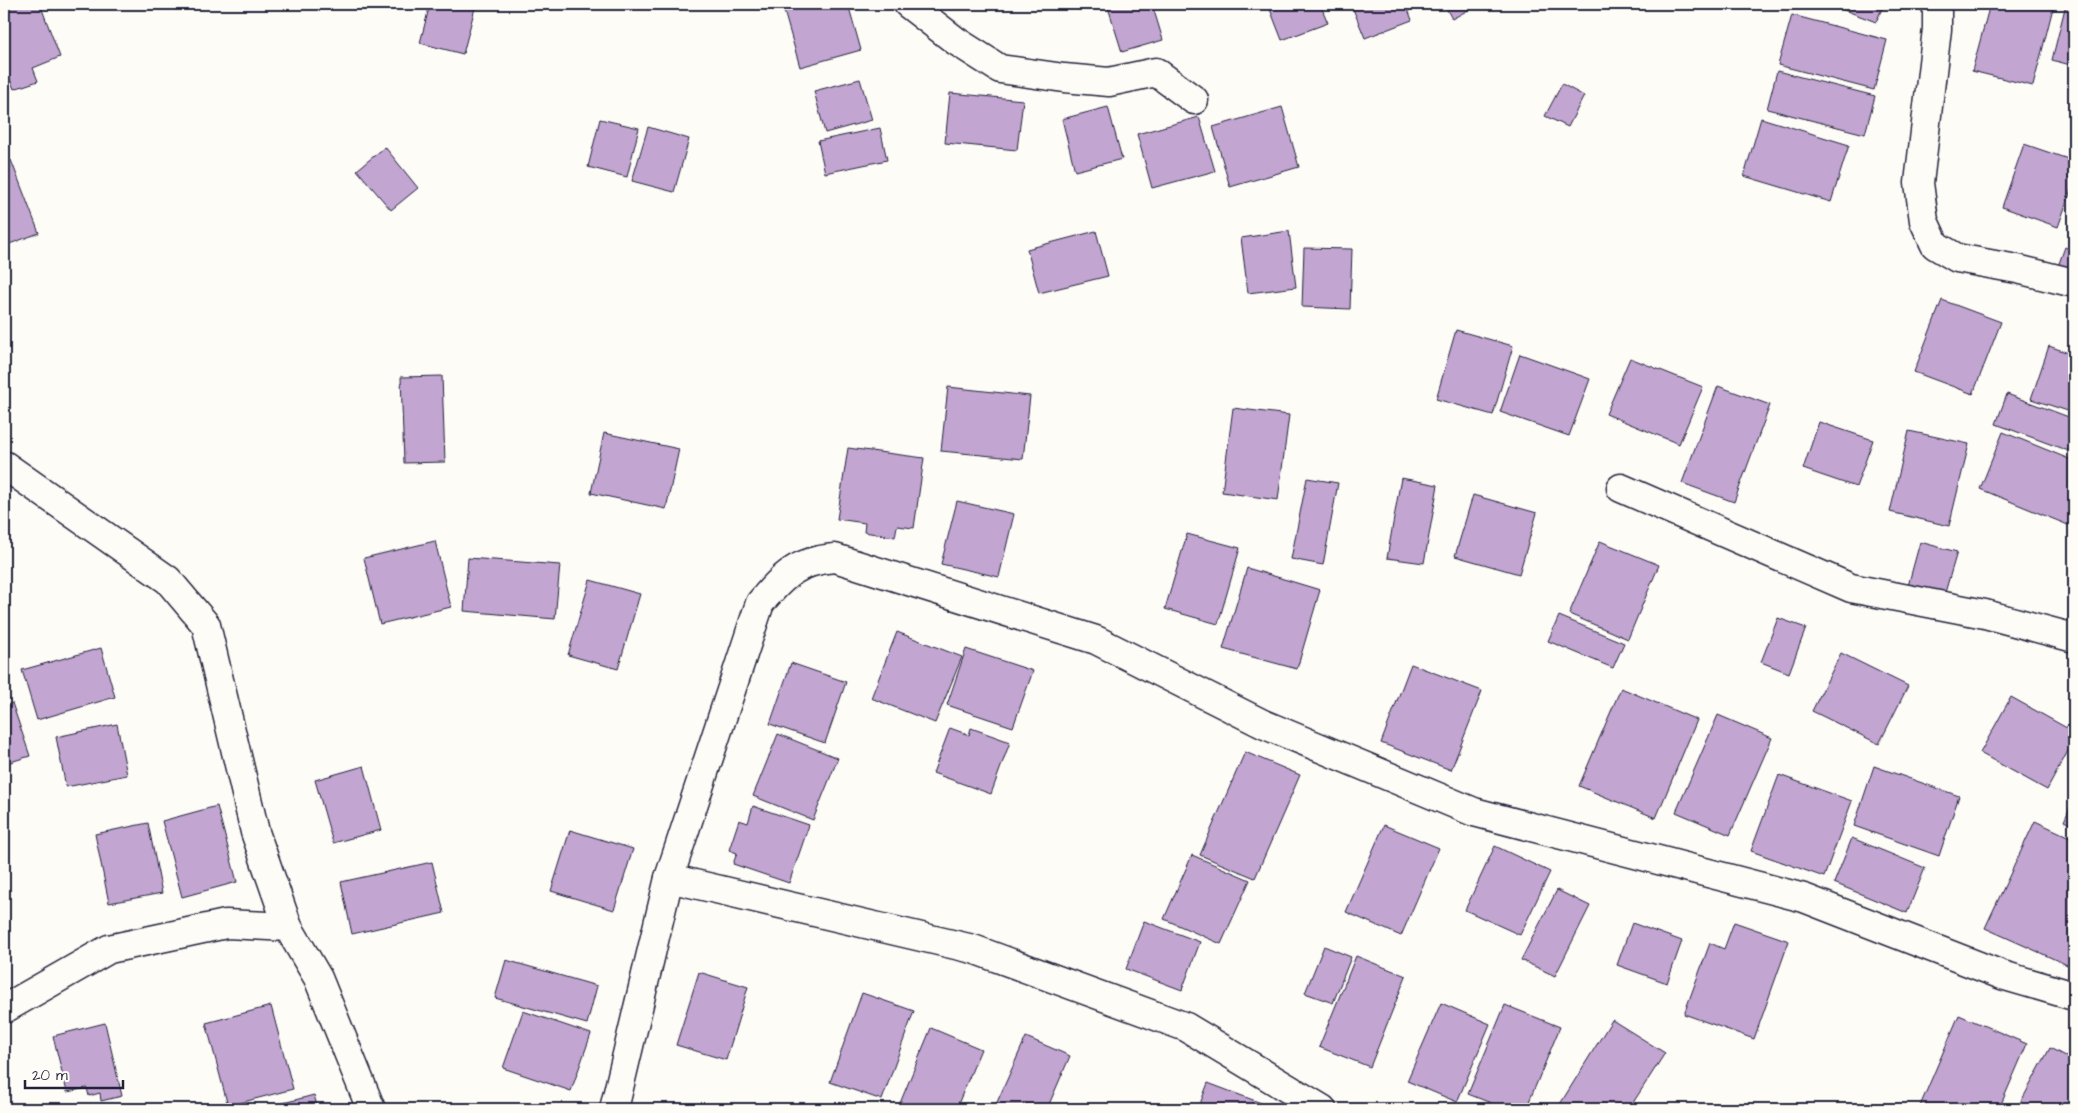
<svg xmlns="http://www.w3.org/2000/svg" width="2078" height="1113" font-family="'Architects Daughter',sans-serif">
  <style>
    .building { fill: #c2a5d1; stroke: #22223b }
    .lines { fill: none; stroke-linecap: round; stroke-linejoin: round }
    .minor-casing { stroke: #22223b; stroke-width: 31 }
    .minor { stroke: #fdfcf7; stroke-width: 28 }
  </style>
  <rect width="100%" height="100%" fill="#fdfcf7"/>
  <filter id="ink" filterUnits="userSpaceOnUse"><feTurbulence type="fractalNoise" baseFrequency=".02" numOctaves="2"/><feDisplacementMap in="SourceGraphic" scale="10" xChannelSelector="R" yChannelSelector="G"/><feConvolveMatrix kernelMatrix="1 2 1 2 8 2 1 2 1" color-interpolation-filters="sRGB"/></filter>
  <g filter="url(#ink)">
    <g class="building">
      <path d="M 4,4 L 40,4 L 60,57 L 33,68 L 38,81 L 14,89 L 4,64 Z"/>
      <path d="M 430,4 L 476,4 L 463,54 L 420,43 Z"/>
      <path d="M 782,4 L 848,4 L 861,50 L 800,67 Z"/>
      <path d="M 1107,4 L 1152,4 L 1163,40 L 1122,52 Z"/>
      <path d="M 1268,4 L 1320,4 L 1328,23 L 1282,40 Z"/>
      <path d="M 1351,4 L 1406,4 L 1412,20 L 1365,38 Z"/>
      <path d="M 1444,4 L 1479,4 L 1452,19 Z"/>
      <path d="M 1828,4 L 1884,4 L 1876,22 Z"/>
      <path d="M 1990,4 L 2054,4 L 2033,86 L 1972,71 Z"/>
      <path d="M 2066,4 L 2074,4 L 2074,66 L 2052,60 Z"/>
      <path d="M 1792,15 L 1887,40 L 1874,90 L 1778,65 Z"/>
      <path d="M 1777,71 L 1875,96 L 1865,134 L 1767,109 Z"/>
      <path d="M 860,79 L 872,120 L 825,133 L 814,91 Z"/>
      <path d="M 1562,84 L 1584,96 L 1568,127 L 1545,116 Z"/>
      <path d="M 950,93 L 1023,100 L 1017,150 L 945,143 Z"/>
      <path d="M 1108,107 L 1122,159 L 1075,171 L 1062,119 Z"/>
      <path d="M 1282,107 L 1299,167 L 1230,187 L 1213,127 Z"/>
      <path d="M 1199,117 L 1215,171 L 1152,188 L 1137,134 Z"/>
      <path d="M 1761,118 L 1849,145 L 1831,202 L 1744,176 Z"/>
      <path d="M 600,119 L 639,128 L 627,177 L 588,167 Z"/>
      <path d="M 648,127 L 689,139 L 674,192 L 632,181 Z"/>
      <path d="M 880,128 L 887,160 L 825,173 L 818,141 Z"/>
      <path d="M 2024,144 L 2074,161 L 2074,182 L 2058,227 L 2002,207 Z"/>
      <path d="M 385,147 L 418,188 L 391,210 L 357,170 Z"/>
      <path d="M 11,160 L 39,233 L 4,246 L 4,163 Z"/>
      <path d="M 1096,231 L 1108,276 L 1039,293 L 1027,249 Z"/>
      <path d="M 1289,231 L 1296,287 L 1248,293 L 1241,238 Z"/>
      <path d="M 2065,247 L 2074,251 L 2074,275 L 2057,269 Z"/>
      <path d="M 1304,248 L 1352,249 L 1350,309 L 1302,307 Z"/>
      <path d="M 1942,300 L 2001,322 L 1973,394 L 1914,372 Z"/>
      <path d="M 1456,330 L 1513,346 L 1493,415 L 1436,399 Z"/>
      <path d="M 2049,346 L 2074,355 L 2074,413 L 2031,399 Z"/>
      <path d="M 1520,354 L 1590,379 L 1569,436 L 1500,412 Z"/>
      <path d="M 1630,358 L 1703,387 L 1679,444 L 1606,414 Z"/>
      <path d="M 442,376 L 445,462 L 404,463 L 401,377 Z"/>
      <path d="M 1718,386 L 1770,405 L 1734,502 L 1682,483 Z"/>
      <path d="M 948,387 L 1030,396 L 1023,459 L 941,451 Z"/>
      <path d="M 2007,394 L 2074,419 L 2074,453 L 1996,424 Z"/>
      <path d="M 1233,408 L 1289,415 L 1278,500 L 1222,492 Z"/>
      <path d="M 1819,422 L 1873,440 L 1856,487 L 1803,469 Z"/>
      <path d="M 1909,431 L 1969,444 L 1949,526 L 1890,512 Z"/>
      <path d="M 2003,432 L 2074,461 L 2074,510 L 2068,525 L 1980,489 Z"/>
      <path d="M 604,433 L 679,449 L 666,509 L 591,493 Z"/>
      <path d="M 848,448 L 924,458 L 914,528 L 897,526 L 895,537 L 864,532 L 865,523 L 837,519 Z"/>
      <path d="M 1307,478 L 1338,483 L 1323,565 L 1291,559 Z"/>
      <path d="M 1401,478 L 1438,485 L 1424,563 L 1387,558 Z"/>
      <path d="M 1473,495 L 1537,513 L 1519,574 L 1455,556 Z"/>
      <path d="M 957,501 L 1014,514 L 999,577 L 941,564 Z"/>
      <path d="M 1187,534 L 1240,548 L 1218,624 L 1165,609 Z"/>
      <path d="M 435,541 L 451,607 L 380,624 L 364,558 Z"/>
      <path d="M 1600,541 L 1659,565 L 1628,639 L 1569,614 Z"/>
      <path d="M 1920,542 L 1957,552 L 1944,596 L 1908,586 Z"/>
      <path d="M 468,558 L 560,565 L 555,619 L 464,611 Z"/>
      <path d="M 1247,568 L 1320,590 L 1297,669 L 1223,649 Z"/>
      <path d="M 590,580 L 640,594 L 618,669 L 568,655 Z"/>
      <path d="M 1559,616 L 1624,643 L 1613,668 L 1548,641 Z"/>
      <path d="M 1778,618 L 1806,628 L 1789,673 L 1761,662 Z"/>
      <path d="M 897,632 L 962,657 L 935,723 L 871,698 Z"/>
      <path d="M 101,648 L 115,697 L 37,720 L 22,670 Z"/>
      <path d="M 966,649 L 1033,671 L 1013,727 L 947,705 Z"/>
      <path d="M 1841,653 L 1908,686 L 1879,744 L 1812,711 Z"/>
      <path d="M 791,663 L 846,682 L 825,743 L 770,724 Z"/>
      <path d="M 1411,664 L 1482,691 L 1451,770 L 1381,743 Z"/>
      <path d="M 1621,688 L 1697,720 L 1656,818 L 1579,786 Z"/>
      <path d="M 2011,697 L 2074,732 L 2074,740 L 2047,790 L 1980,753 Z"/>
      <path d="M 12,703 L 30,756 L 4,764 L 4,706 Z"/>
      <path d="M 1718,715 L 1772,738 L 1730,835 L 1676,812 Z"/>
      <path d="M 117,724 L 127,775 L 66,787 L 56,737 Z"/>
      <path d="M 950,728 L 969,735 L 971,728 L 1010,742 L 991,794 L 933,773 Z"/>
      <path d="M 778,734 L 838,758 L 813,820 L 753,796 Z"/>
      <path d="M 1245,752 L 1300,775 L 1255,878 L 1200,855 Z"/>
      <path d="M 364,766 L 381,830 L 333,843 L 315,780 Z"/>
      <path d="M 1874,766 L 1959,796 L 1939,856 L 1854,826 Z"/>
      <path d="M 1779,775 L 1852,801 L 1824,877 L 1751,851 Z"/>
      <path d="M 2074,799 L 2074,826 L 2064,821 Z"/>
      <path d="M 217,806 L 237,882 L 182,897 L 162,821 Z"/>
      <path d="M 753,806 L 809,825 L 789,883 L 733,864 L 737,853 L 729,850 L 739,820 L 748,823 Z"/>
      <path d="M 2035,821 L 2074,839 L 2074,968 L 1985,928 Z"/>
      <path d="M 148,823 L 162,893 L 109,903 L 95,834 Z"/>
      <path d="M 1384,825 L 1439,848 L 1401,936 L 1346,912 Z"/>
      <path d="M 570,830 L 633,849 L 614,910 L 551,891 Z"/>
      <path d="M 1852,838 L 1925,868 L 1907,913 L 1834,883 Z"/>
      <path d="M 1495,846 L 1550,872 L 1520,935 L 1465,910 Z"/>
      <path d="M 1192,855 L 1250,880 L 1221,944 L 1164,919 Z"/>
      <path d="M 432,862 L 444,913 L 352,934 L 341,882 Z"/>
      <path d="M 1557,890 L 1590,906 L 1555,976 L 1521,960 Z"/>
      <path d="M 1144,921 L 1200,942 L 1182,990 L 1126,969 Z"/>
      <path d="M 1734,922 L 1789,941 L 1754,1039 L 1684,1014 L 1710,943 L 1724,949 Z"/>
      <path d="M 1632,923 L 1682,941 L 1667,983 L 1617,965 Z"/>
      <path d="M 1324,946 L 1351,957 L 1333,1003 L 1305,993 Z"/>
      <path d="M 1356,956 L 1406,976 L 1370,1067 L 1319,1047 Z"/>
      <path d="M 506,960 L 597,986 L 587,1024 L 495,998 Z"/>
      <path d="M 699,972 L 748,987 L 726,1060 L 676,1045 Z"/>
      <path d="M 862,993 L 914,1011 L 882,1100 L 830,1082 Z"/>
      <path d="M 1441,1003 L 1490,1024 L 1457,1102 L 1407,1081 Z"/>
      <path d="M 1505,1005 L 1560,1027 L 1526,1109 L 1506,1109 L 1468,1094 Z"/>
      <path d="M 271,1006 L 293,1089 L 228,1106 L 206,1023 Z"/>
      <path d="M 523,1011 L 591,1034 L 571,1091 L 503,1068 Z"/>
      <path d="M 1959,1015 L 2027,1044 L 1999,1109 L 1927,1109 L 1920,1106 Z"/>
      <path d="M 1612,1020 L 1665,1053 L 1629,1109 L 1557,1109 Z"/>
      <path d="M 105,1023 L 122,1096 L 101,1101 L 100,1093 L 89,1096 L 87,1088 L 67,1092 L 53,1036 Z"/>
      <path d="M 931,1028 L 981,1049 L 956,1109 L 902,1109 L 898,1108 Z"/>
      <path d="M 1026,1037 L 1070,1056 L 1047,1109 L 994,1109 Z"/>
      <path d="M 2050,1048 L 2074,1061 L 2074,1109 L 2017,1109 Z"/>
      <path d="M 1208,1083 L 1277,1109 L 1198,1109 Z"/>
      <path d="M 314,1095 L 318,1109 L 259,1109 L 291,1101 Z"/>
      <path d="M 1067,1104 L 1080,1109 L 1065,1109 Z"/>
    </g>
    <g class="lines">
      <defs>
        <g id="minor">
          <path d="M 908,4 L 956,41 L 1000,69 L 1064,78 L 1109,82 L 1156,72 L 1194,100"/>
          <path d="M 1937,4 L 1937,29 L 1919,183 L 1924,221 L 1935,245 L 1957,258 L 2017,269 L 2074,283"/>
          <path d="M 4,465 L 168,580 L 206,625 L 255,832 L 288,927"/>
          <path d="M 1621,488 L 1851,588 L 1985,614 L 2074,638"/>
          <path d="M 669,878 L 973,949 L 1186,1027 L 1322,1109"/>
          <path d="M 4,1009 L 109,949 L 226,924 L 288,927 L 318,978 L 371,1109"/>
          <path d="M 614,1109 L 669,878 L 760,603 C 784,575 797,561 835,558 L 1096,640 L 1263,724 L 1474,812 L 1804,898 L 2002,975 L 2074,996"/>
        </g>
      </defs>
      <use href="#minor" class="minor-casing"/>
      <use href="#minor" class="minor"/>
    </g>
  </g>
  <rect width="2078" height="1113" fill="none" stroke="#fdfcf7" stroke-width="20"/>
  <rect x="10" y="10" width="2058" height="1093" fill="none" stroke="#22223b" stroke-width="2" filter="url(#ink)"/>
  <path d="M25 1080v8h98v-8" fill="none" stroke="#22223b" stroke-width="2.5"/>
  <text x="32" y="1080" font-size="15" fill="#22223b" stroke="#fdfcf7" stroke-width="4" paint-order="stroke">20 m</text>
</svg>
